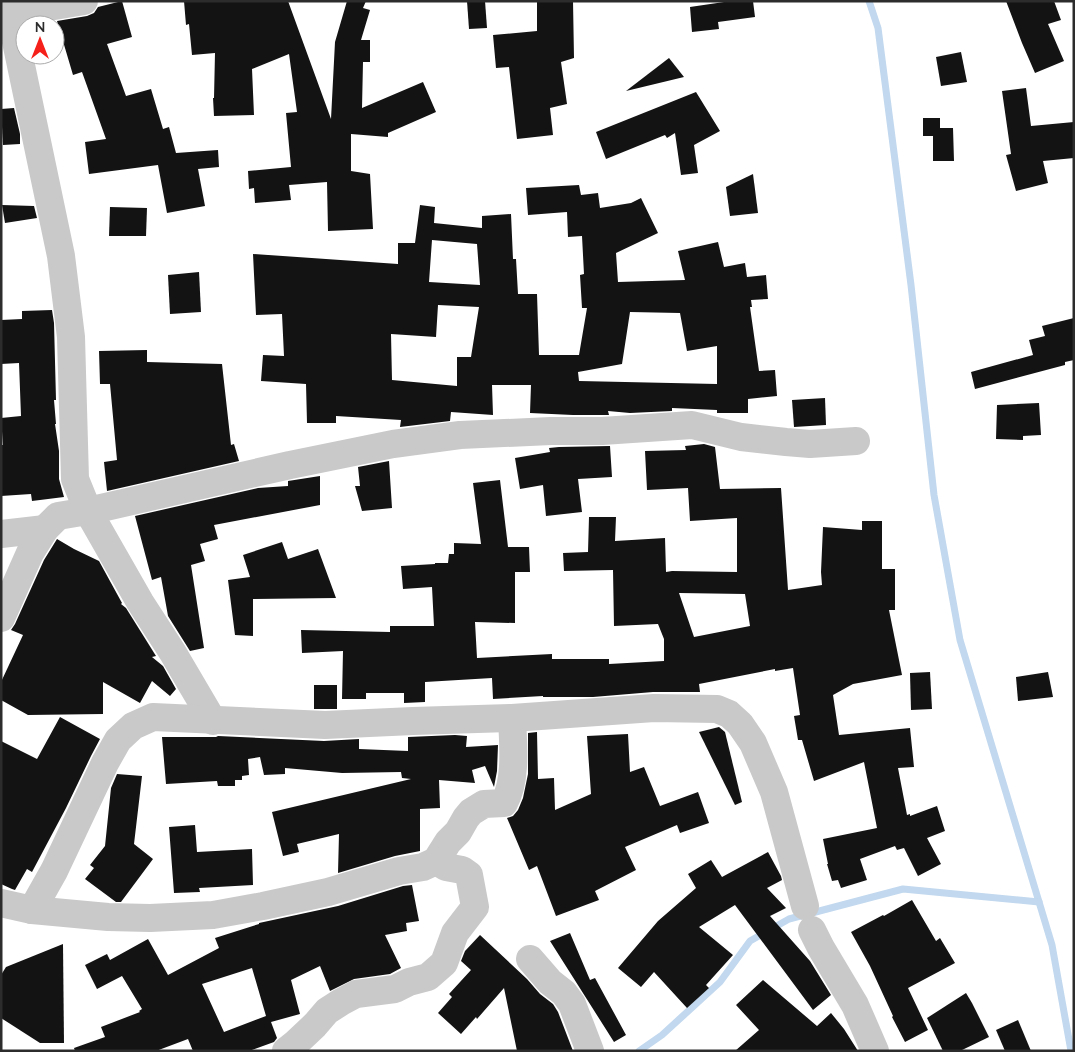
<svg xmlns="http://www.w3.org/2000/svg" width="1075" height="1052" font-family="Mulish,sans-serif">
  <style>
    .lines { fill: none; stroke-linecap: round; stroke-linejoin: round }
    .stream { stroke: #c1d8ee; stroke-width: 7 }
    .building { fill: #131313; fill-rule: evenodd }
    .minor { stroke: #c9c9c9; stroke-width: 28 }
  </style>
  <rect width="100%" height="100%" fill="#fff"/>
  <g class="lines">
    <g class="stream">
      <path d="M 869,1 L 878,28 L 911,285 L 934,495 L 960,640 L 1052,945 L 1071,1051"/>
      <path d="M 639,1051 L 662,1035 L 720,982 L 750,941 L 789,919 L 903,889 L 1039,902"/>
    </g>
  </g>
  <g class="building">
    <path d="M 122,1 L 132,37 L 107,44 L 126,96 L 151,89 L 163,129 L 169,127 L 176,153 L 218,150 L 219,167 L 198,169 L 205,206 L 167,213 L 158,165 L 89,174 L 85,142 L 106,139 L 82,72 L 73,75 L 57,21 L 87,16 L 94,13 L 98,7 Z"/>
    <path d="M 184,1 L 288,1 L 331,119 L 335,42 L 347,1 L 366,1 L 363,8 L 370,10 L 361,40 L 370,40 L 370,62 L 363,62 L 362,108 L 423,82 L 436,112 L 388,133 L 388,137 L 351,134 L 351,171 L 370,174 L 373,229 L 328,231 L 327,182 L 289,185 L 291,200 L 255,203 L 254,188 L 249,189 L 248,171 L 291,167 L 286,113 L 297,112 L 289,54 L 252,69 L 254,115 L 214,116 L 213,98 L 214,98 L 215,53 L 192,55 L 189,24 L 186,25 Z"/>
    <path d="M 467,1 L 485,1 L 487,28 L 469,29 Z"/>
    <path d="M 537,1 L 573,1 L 574,58 L 561,62 L 567,104 L 550,108 L 553,135 L 517,139 L 509,67 L 496,68 L 493,35 L 537,31 Z"/>
    <path d="M 724,1 L 753,1 L 755,17 L 718,22 L 719,29 L 692,32 L 690,7 L 724,2 Z"/>
    <path d="M 1006,1 L 1054,1 L 1061,20 L 1048,24 L 1064,61 L 1035,73 L 1022,43 Z"/>
    <path d="M 961,52 L 967,82 L 941,86 L 936,57 Z"/>
    <path d="M 669,58 L 684,77 L 626,91 Z"/>
    <path d="M 1026,88 L 1031,126 L 1074,122 L 1074,158 L 1043,161 L 1048,183 L 1016,191 L 1006,155 L 1011,154 L 1002,91 Z"/>
    <path d="M 696,92 L 720,131 L 694,145 L 698,173 L 681,175 L 675,133 L 667,138 L 665,135 L 606,159 L 596,132 Z"/>
    <path d="M 14,108 L 20,134 L 20,144 L 3,145 L 1,109 Z"/>
    <path d="M 923,118 L 940,118 L 940,128 L 953,128 L 954,161 L 933,161 L 933,136 L 923,136 Z"/>
    <path d="M 753,174 L 758,213 L 730,216 L 726,187 Z"/>
    <path d="M 579,185 L 581,195 L 598,193 L 600,208 L 631,203 L 641,198 L 658,233 L 616,253 L 618,282 L 685,280 L 678,251 L 718,242 L 724,267 L 745,263 L 747,277 L 766,275 L 768,299 L 751,300 L 752,307 L 750,307 L 759,371 L 775,370 L 777,396 L 748,399 L 748,413 L 717,413 L 717,410 L 672,408 L 672,411 L 630,413 L 608,411 L 609,415 L 573,415 L 530,413 L 531,385 L 492,385 L 493,415 L 451,412 L 450,421 L 400,427 L 401,420 L 336,416 L 336,423 L 307,423 L 306,384 L 261,381 L 263,355 L 284,356 L 282,314 L 256,315 L 253,254 L 398,264 L 398,243 L 415,243 L 420,205 L 435,207 L 434,223 L 482,228 L 482,216 L 511,214 L 513,259 L 516,259 L 518,294 L 537,294 L 539,355 L 579,355 L 587,308 L 582,308 L 580,275 L 584,274 L 582,236 L 568,237 L 567,212 L 528,215 L 526,188 ZM 432,240 L 477,244 L 480,285 L 429,282 ZM 438,305 L 479,307 L 471,357 L 457,357 L 457,386 L 392,380 L 391,334 L 436,337 ZM 630,312 L 680,313 L 687,351 L 717,346 L 717,384 L 579,381 L 578,372 L 622,364 Z"/>
    <path d="M 2,205 L 34,206 L 37,218 L 5,223 Z"/>
    <path d="M 110,207 L 147,208 L 146,236 L 109,236 Z"/>
    <path d="M 199,272 L 201,312 L 170,314 L 168,275 Z"/>
    <path d="M 52,310 L 54,323 L 56,400 L 54,400 L 56,424 L 55,424 L 59,451 L 59,479 L 64,497 L 32,501 L 31,494 L 1,496 L 1,445 L 3,445 L 1,418 L 21,416 L 19,363 L 1,364 L 1,320 L 22,319 L 22,311 Z"/>
    <path d="M 1074,318 L 1074,360 L 1065,362 L 1065,365 L 975,389 L 971,372 L 1033,355 L 1029,340 L 1045,336 L 1042,326 Z"/>
    <path d="M 147,350 L 147,362 L 222,364 L 231,445 L 234,444 L 239,461 L 107,491 L 104,462 L 117,460 L 110,384 L 100,384 L 99,351 Z"/>
    <path d="M 825,398 L 826,425 L 794,427 L 792,400 Z"/>
    <path d="M 1039,403 L 1041,435 L 1023,436 L 1023,440 L 996,439 L 997,405 Z"/>
    <path d="M 704,444 L 715,447 L 720,489 L 781,488 L 788,590 L 822,585 L 821,572 L 823,527 L 862,530 L 862,521 L 882,521 L 882,569 L 895,569 L 895,610 L 889,610 L 902,675 L 853,684 L 833,695 L 839,735 L 910,728 L 914,767 L 898,768 L 907,815 L 910,814 L 910,816 L 937,806 L 945,831 L 927,838 L 941,864 L 918,876 L 904,848 L 897,850 L 895,846 L 860,859 L 867,880 L 841,888 L 838,880 L 832,881 L 827,864 L 828,864 L 823,839 L 877,828 L 864,762 L 814,781 L 802,740 L 798,740 L 794,716 L 800,715 L 793,668 L 775,671 L 775,669 L 699,684 L 700,692 L 653,692 L 593,697 L 543,697 L 543,696 L 493,699 L 492,678 L 425,682 L 425,702 L 404,703 L 404,693 L 366,693 L 366,699 L 342,699 L 343,651 L 302,653 L 301,630 L 390,632 L 390,626 L 434,626 L 432,587 L 403,589 L 401,566 L 435,564 L 435,563 L 448,563 L 449,554 L 454,554 L 454,543 L 481,544 L 473,483 L 500,480 L 508,547 L 529,547 L 530,572 L 515,572 L 515,623 L 475,622 L 477,658 L 552,654 L 552,659 L 609,659 L 609,664 L 664,661 L 664,639 L 658,624 L 614,626 L 613,570 L 564,571 L 563,553 L 588,552 L 589,517 L 616,517 L 615,541 L 665,538 L 666,572 L 672,571 L 737,572 L 737,518 L 690,521 L 688,488 L 647,490 L 645,451 L 686,450 L 685,446 ZM 679,593 L 745,594 L 750,626 L 694,637 Z"/>
    <path d="M 610,446 L 612,477 L 578,479 L 582,512 L 546,516 L 543,485 L 520,489 L 515,458 L 550,452 L 549,448 L 559,447 Z"/>
    <path d="M 389,461 L 392,508 L 362,511 L 355,486 L 360,486 L 358,467 Z"/>
    <path d="M 320,476 L 320,505 L 214,525 L 218,539 L 200,544 L 205,561 L 191,565 L 204,648 L 190,651 L 168,616 L 161,577 L 152,580 L 135,516 L 258,488 L 288,486 L 288,481 Z"/>
    <path d="M 57,539 L 74,549 L 99,561 L 122,603 L 121,604 L 126,608 L 156,656 L 152,657 L 163,666 L 176,689 L 170,696 L 152,681 L 140,703 L 103,682 L 103,714 L 28,715 L 1,700 L 1,682 L 23,635 L 11,630 L 15,624 L 44,560 Z"/>
    <path d="M 282,542 L 288,559 L 318,549 L 336,598 L 253,599 L 253,636 L 235,635 L 228,580 L 250,577 L 243,555 Z"/>
    <path d="M 930,672 L 932,709 L 911,710 L 910,673 Z"/>
    <path d="M 1048,672 L 1053,697 L 1018,701 L 1016,677 Z"/>
    <rect x="314" y="685" width="23" height="24"/>
    <path d="M 60,717 L 100,739 L 91,756 L 66,808 L 32,872 L 27,869 L 15,890 L 12,889 L 1,884 L 1,741 L 37,759 Z"/>
    <path d="M 719,727 L 725,732 L 742,802 L 735,805 L 699,732 Z"/>
    <path d="M 537,732 L 538,779 L 554,778 L 555,810 L 591,794 L 587,736 L 628,734 L 630,772 L 644,767 L 660,806 L 698,792 L 709,823 L 680,833 L 677,825 L 625,847 L 636,870 L 595,891 L 599,900 L 556,916 L 537,866 L 529,870 L 507,818 L 513,816 L 518,810 L 523,798 L 528,774 L 528,733 Z"/>
    <path d="M 455,735 L 467,736 L 466,747 L 498,745 L 497,771 L 494,787 L 485,766 L 472,770 L 475,783 L 439,780 L 440,808 L 420,809 L 420,851 L 395,856 L 338,873 L 339,834 L 297,844 L 299,852 L 283,856 L 272,812 L 411,779 L 402,778 L 401,772 L 342,773 L 285,768 L 285,774 L 264,775 L 260,757 L 248,759 L 249,775 L 242,776 L 242,780 L 235,780 L 235,786 L 218,786 L 217,781 L 166,784 L 162,737 L 218,737 L 216,736 L 218,736 L 324,741 L 359,739 L 359,749 L 408,751 L 408,737 Z"/>
    <path d="M 117,774 L 142,776 L 134,844 L 153,859 L 121,902 L 116,902 L 85,879 L 94,868 L 90,865 L 105,846 L 111,788 Z"/>
    <path d="M 195,825 L 197,852 L 252,849 L 253,885 L 199,888 L 200,892 L 174,893 L 169,827 Z"/>
    <path d="M 768,852 L 781,876 L 782,880 L 767,888 L 786,908 L 770,916 L 810,961 L 831,995 L 813,1010 L 735,905 L 699,927 L 733,955 L 706,985 L 709,988 L 687,1008 L 654,972 L 641,987 L 618,968 L 658,921 L 696,888 L 688,874 L 711,860 L 722,877 Z"/>
    <path d="M 412,885 L 419,921 L 406,923 L 407,931 L 385,935 L 401,968 L 390,974 L 354,979 L 330,991 L 320,966 L 291,980 L 300,1014 L 271,1022 L 277,1038 L 274,1042 L 249,1051 L 193,1051 L 188,1039 L 156,1051 L 75,1051 L 74,1048 L 105,1037 L 101,1027 L 140,1012 L 139,1011 L 142,1009 L 122,976 L 97,989 L 85,965 L 107,954 L 110,960 L 148,939 L 168,975 L 219,948 L 215,938 L 259,924 L 259,923 L 338,906 L 403,886 ZM 252,968 L 266,1016 L 224,1032 L 202,984 Z"/>
    <path d="M 912,900 L 936,941 L 940,938 L 955,963 L 908,988 L 928,1030 L 905,1042 L 892,1017 L 893,1016 L 870,966 L 851,932 L 883,915 L 884,916 Z"/>
    <path d="M 570,933 L 590,980 L 595,978 L 626,1035 L 614,1042 L 550,941 Z"/>
    <path d="M 480,935 L 527,979 L 540,994 L 553,1004 L 558,1012 L 573,1051 L 517,1051 L 504,988 L 477,1019 L 476,1017 L 461,1034 L 438,1013 L 452,997 L 449,994 L 471,970 L 461,961 L 465,951 Z"/>
    <path d="M 63,944 L 64,1043 L 40,1043 L 1,1018 L 1,975 L 6,967 Z"/>
    <path d="M 763,980 L 817,1026 L 831,1013 L 844,1029 L 858,1051 L 735,1051 L 759,1030 L 736,1005 Z"/>
    <path d="M 966,993 L 972,1003 L 989,1037 L 960,1051 L 943,1051 L 927,1018 Z"/>
    <path d="M 1018,1020 L 1031,1051 L 1005,1051 L 996,1030 Z"/>
  </g>
  <g class="lines">
    <g class="minor">
      <path d="M 10,13 L 61,256 L 71,337 L 75,479 L 88,511 L 140,602 L 173,653 L 213,721"/>
      <path d="M 1,15 L 84,1"/>
      <path d="M 1,534 L 45,529"/>
      <path d="M 1,618 L 30,553 L 45,529 L 58,516 L 88,511 L 290,465 L 393,444 L 460,435 L 551,431 L 602,431 L 692,425 L 741,437 L 786,442 L 810,444 L 856,441"/>
      <path d="M 1,903 L 32,910 L 108,917 L 150,918 L 213,915 L 263,906 L 328,892 L 399,871 L 423,867 L 436,861 L 448,842 L 458,832 L 466,818 L 471,812 L 484,804 L 504,803 C 517,780 513,743 512,718"/>
      <path d="M 32,910 L 54,871 L 105,763 L 118,740 L 133,726 L 153,717 L 325,725 L 413,721 L 512,718 L 654,708 L 717,709 L 729,714 L 740,724 L 753,743 L 774,792 L 805,906"/>
      <path d="M 812,930 L 821,948 L 855,1005 L 875,1051"/>
      <path d="M 530,959 L 550,982 L 564,993 L 572,1004 L 590,1051"/>
      <path d="M 286,1051 L 296,1043 L 315,1025 L 327,1011 L 341,1002 L 356,994 L 395,989 L 409,982 L 428,977 L 444,963 L 455,933 L 475,907 L 469,875 L 462,870 L 446,867 L 436,861"/>
    </g>
  </g>
  <rect width="1075" height="1052" fill="none" stroke="#2c2c2c" stroke-width="5"/>
  <g transform="translate(40 40)"><circle r="24" fill="#ffffff" stroke="#ababab"/>
  <path d="M0-4L9 19L0 12L-9 19Z" fill="#f6201b"/>
  <text y="-8" font-size="14" font-weight="bold" text-anchor="middle" fill="#2c2c2c">N</text>
  </g>
</svg>
